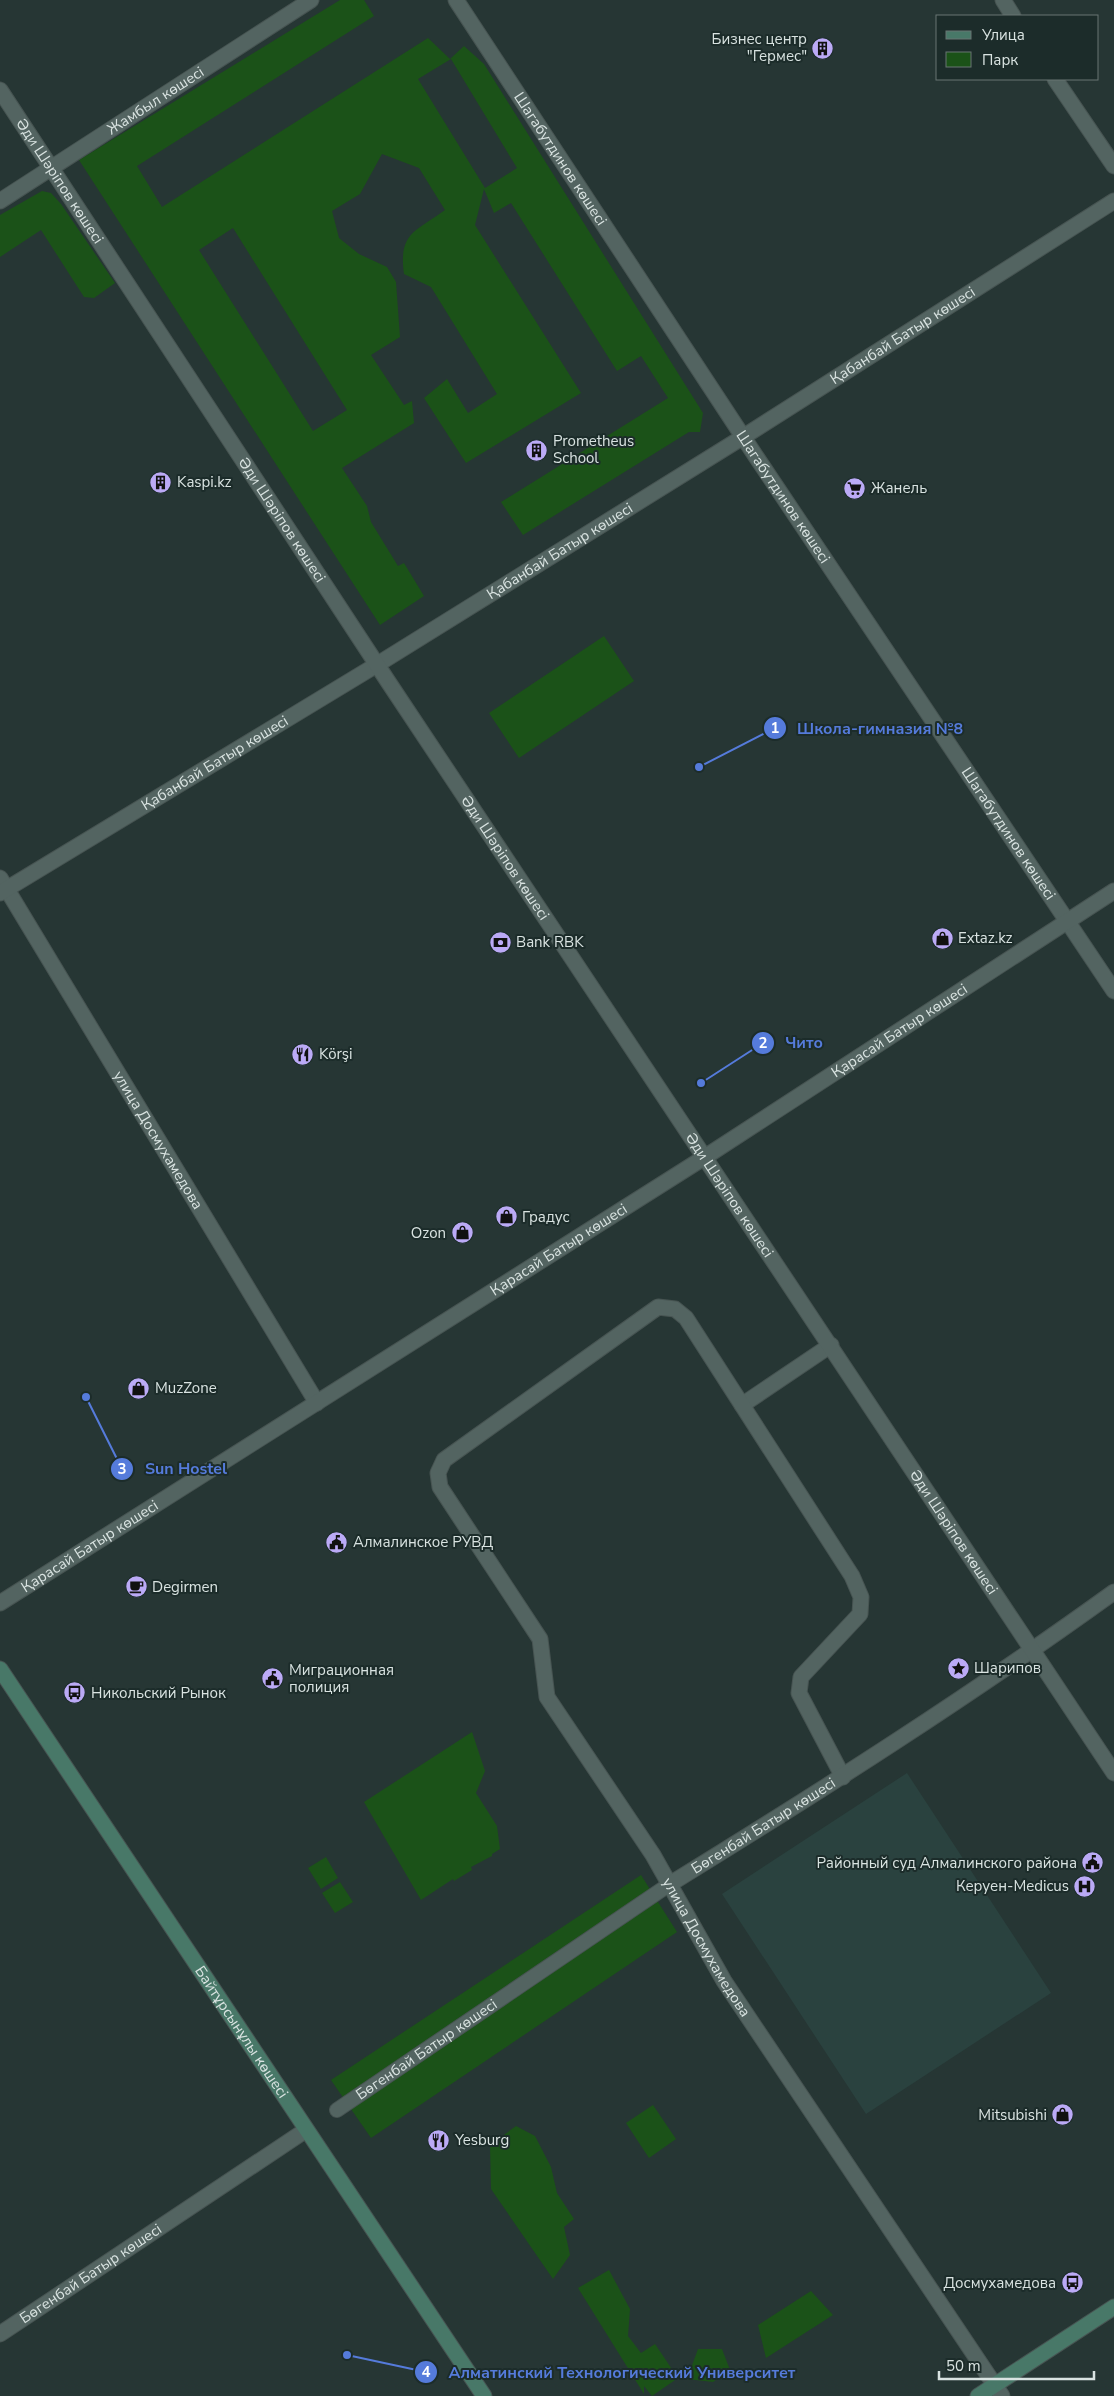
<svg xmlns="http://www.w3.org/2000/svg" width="1114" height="2396" font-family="'Nunito Sans',sans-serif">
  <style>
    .built { fill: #2a423f }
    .green { fill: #1b5218; fill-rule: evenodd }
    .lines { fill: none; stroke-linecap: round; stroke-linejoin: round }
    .pedestrian-casing { stroke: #475452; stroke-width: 16 }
    .minor-casing { stroke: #475452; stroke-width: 17 }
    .tertiary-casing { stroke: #475452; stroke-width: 17 }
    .secondary-casing { stroke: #475452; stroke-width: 17 }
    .pedestrian { stroke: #536461; stroke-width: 14 }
    .minor { stroke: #536461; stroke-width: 15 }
    .tertiary { stroke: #536461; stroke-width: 15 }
    .secondary { stroke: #487868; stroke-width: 15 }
    .labels { text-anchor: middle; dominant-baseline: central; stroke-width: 4; stroke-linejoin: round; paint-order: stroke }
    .poi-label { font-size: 15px; fill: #d9e3e1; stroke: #1c2c2a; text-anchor: start }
    .street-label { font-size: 15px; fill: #d9e3e1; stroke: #1c2c2a }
    .leader { fill: none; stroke: #557bdb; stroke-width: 2 }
    .callout-dot { fill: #557bdb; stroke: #1c2c2a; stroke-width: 2 }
    .mark-label { font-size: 15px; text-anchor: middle; font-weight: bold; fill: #fff }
    .callout-label { font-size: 16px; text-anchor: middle; font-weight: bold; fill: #557bdb; stroke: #1c2c2a; stroke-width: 4; stroke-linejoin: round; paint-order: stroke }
  </style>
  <rect width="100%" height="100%" fill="#263634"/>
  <path class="built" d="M 907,1773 L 1051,1993 L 866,2114 L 722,1894 Z"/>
  <g class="green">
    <path d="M 340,0 L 364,0 L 374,16 L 137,166 L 162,207 L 428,38 L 450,59 L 464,46 L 484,64 L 703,413 L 700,432 L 689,432 L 523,535 L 501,502 L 668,398 L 641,356 L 617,371 L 511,203 L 494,213 L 484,189 L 475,225 L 581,393 L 466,463 L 424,398 L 447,379 L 468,413 L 497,394 L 431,287 L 404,274 C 398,232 417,231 445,210 L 419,168 L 382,154 L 360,194 L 332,211 L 339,238 L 359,254 L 387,267 L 396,282 L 400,337 L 371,355 L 404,405 L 412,401 L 414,423 L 342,468 L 367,506 L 371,522 L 398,566 L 404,563 L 424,596 L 380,625 L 79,160 ZM 451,59 L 517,168 L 485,188 L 418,79 ZM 233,228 L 347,410 L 313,431 L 199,250 Z"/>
    <path d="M 42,191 L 51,193 L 61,204 L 115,283 L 94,298 L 84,297 L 41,230 L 0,257 L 0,215 Z"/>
    <path d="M 604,636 L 634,681 L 519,758 L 489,713 Z"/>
    <path d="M 472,1732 L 485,1771 L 476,1793 L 497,1826 L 500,1849 L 492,1854 L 492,1856 L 471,1867 L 472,1870 L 454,1881 L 453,1879 L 421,1900 L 364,1802 Z"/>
    <path d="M 326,1857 L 338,1878 L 321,1889 L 308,1868 Z"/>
    <path d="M 641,1875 L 677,1932 L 371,2138 L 331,2080 Z"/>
    <path d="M 340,1882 L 353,1902 L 335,1913 L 322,1893 Z"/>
    <path d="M 653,2105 L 676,2139 L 649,2158 L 626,2123 Z"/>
    <path d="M 516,2126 L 535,2136 L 551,2167 L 557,2193 L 574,2219 L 564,2227 L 570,2255 L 553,2279 L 491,2189 L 490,2145 Z"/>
    <path d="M 609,2270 L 630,2309 L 628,2336 L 641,2353 L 655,2344 L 678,2378 L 652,2396 L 644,2386 L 644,2394 L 578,2288 Z"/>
    <path d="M 811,2291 L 833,2315 L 766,2358 L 758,2325 Z"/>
    <path d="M 698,2349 L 722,2349 L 730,2370 L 713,2382 L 687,2379 Z"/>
  </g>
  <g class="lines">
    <defs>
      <g id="pedestrian">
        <path id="s1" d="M 337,2110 L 670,1884"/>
      </g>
      <g id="minor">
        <path id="s2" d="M 456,0 L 757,458 L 1114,991"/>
        <path id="s3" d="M 0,878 L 317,1403"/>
        <path id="s4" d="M 0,893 L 378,664 L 743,437 L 1114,201"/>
        <path d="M 742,1405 L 831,1345"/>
        <path id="s5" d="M 843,1777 L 799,1693 L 801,1677 L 860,1614 L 861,1597 L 852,1576 L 686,1318 L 675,1309 L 658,1307 L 444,1460 L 438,1473 L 440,1487 L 540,1639 L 547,1697 L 653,1855 L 724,1981 L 1002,2396"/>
        <path id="s6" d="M 670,1884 C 821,1791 970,1696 1114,1592"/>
        <path id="s7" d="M 0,2334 L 306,2130"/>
      </g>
      <g id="tertiary">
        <path d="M 1003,0 L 1013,16"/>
        <path d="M 1055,79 L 1114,166"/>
        <path id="s8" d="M 0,90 L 389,683 L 1114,1773"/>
        <path id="s9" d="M 0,201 L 311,0"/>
        <path id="s10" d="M 0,1603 L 705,1157 L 1114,891"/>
      </g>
      <g id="secondary">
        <path id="s11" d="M 0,1669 L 484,2396"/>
        <path d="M 978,2396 L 1114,2307"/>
      </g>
    </defs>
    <use href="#pedestrian" class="pedestrian-casing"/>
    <use href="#minor" class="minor-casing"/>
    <use href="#tertiary" class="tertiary-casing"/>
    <use href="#secondary" class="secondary-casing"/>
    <use href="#pedestrian" class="pedestrian"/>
    <use href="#minor" class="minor"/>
    <use href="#tertiary" class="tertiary"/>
    <use href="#secondary" class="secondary"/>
  </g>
  <defs>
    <symbol id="building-disc" viewBox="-11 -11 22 22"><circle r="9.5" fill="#bbaaf6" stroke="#1c2c2a"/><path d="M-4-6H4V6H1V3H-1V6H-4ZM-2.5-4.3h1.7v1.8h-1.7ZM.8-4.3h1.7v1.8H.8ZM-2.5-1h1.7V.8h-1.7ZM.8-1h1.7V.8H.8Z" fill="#111"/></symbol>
    <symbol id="supermarket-disc" viewBox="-11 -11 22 22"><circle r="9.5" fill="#bbaaf6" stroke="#1c2c2a"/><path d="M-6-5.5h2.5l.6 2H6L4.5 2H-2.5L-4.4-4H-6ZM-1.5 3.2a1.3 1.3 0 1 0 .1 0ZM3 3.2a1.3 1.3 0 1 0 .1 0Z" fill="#111"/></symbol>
    <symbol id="shop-disc" viewBox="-11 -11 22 22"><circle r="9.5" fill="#bbaaf6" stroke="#1c2c2a"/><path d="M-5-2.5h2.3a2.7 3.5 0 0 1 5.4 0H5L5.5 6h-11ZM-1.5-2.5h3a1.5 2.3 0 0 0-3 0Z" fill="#111"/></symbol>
    <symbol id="bank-disc" viewBox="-11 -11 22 22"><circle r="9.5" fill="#bbaaf6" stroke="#1c2c2a"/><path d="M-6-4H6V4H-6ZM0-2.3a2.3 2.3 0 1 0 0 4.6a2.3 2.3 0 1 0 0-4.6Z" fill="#111"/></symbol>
    <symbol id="restaurant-disc" viewBox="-11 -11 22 22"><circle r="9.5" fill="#bbaaf6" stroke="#1c2c2a"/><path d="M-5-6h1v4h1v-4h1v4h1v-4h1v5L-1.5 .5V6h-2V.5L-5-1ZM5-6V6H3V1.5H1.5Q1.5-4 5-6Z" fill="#111"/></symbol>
    <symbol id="civic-disc" viewBox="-11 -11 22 22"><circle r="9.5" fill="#bbaaf6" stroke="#1c2c2a"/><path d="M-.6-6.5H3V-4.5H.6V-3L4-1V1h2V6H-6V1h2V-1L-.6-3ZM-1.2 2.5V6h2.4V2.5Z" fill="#111"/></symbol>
    <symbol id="cafe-disc" viewBox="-11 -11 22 22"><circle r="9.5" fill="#bbaaf6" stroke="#1c2c2a"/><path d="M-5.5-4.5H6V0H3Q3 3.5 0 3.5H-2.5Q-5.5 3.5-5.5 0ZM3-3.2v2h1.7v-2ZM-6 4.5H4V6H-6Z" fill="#111"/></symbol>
    <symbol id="sight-disc" viewBox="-11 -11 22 22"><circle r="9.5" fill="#bbaaf6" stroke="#1c2c2a"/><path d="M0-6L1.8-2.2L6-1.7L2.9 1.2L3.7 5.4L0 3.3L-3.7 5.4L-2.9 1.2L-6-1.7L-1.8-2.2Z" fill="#111"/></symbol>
    <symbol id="bus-disc" viewBox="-11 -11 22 22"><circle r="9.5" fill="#bbaaf6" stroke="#1c2c2a"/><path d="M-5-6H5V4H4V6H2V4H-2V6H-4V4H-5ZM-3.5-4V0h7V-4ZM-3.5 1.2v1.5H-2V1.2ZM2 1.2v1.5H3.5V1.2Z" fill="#111"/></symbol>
    <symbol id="hospital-disc" viewBox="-11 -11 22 22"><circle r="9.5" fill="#bbaaf6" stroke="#1c2c2a"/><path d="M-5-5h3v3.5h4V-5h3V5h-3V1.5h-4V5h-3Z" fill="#111"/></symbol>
  </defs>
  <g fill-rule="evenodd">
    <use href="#building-disc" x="810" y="36" width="25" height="25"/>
    <use href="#building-disc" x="524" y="438" width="25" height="25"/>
    <use href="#building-disc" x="148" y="470" width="25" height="25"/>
    <use href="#supermarket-disc" x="842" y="476" width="25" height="25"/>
    <use href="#shop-disc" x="930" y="926" width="25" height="25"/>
    <use href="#bank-disc" x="488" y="930" width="25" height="25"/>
    <use href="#restaurant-disc" x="290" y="1042" width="25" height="25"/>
    <use href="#shop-disc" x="494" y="1204" width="25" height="25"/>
    <use href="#shop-disc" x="450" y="1220" width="25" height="25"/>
    <use href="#shop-disc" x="126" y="1376" width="25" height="25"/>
    <use href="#civic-disc" x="324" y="1530" width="25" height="25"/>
    <use href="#cafe-disc" x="124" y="1574" width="25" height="25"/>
    <use href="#sight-disc" x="946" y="1656" width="25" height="25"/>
    <use href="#civic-disc" x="260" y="1666" width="25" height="25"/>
    <use href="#bus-disc" x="62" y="1680" width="25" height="25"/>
    <use href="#civic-disc" x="1080" y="1850" width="25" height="25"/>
    <use href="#hospital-disc" x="1072" y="1874" width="25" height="25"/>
    <use href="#shop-disc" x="1050" y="2102" width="25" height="25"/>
    <use href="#restaurant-disc" x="426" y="2128" width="25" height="25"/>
    <use href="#bus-disc" x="1060" y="2270" width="25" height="25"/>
  </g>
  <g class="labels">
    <g class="poi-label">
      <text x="807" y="39" text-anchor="end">Бизнес центр<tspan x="807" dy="17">"Гермес"</tspan></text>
      <text x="553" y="441">Prometheus<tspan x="553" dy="17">School</tspan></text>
      <text x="177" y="482">Kaspi.kz</text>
      <text x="871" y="488">Жанель</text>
      <text x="958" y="938">Extaz.kz</text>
      <text x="516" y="942">Bank RBK</text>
      <text x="319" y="1054">Körşi</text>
      <text x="522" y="1217">Градус</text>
      <text x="446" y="1233" text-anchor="end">Ozon</text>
      <text x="155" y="1388">MuzZone</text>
      <text x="353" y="1542">Алмалинское РУВД</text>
      <text x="152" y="1587">Degirmen</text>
      <text x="974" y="1668">Шарипов</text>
      <text x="289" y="1670">Миграционная<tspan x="289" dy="17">полиция</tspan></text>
      <text x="91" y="1693">Никольский Рынок</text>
      <text x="1077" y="1863" text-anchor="end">Районный суд Алмалинского района</text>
      <text x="1069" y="1886" text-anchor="end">Керуен-Medicus</text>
      <text x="1047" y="2115" text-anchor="end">Mitsubishi</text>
      <text x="455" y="2140">Yesburg</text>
      <text x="1056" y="2283" text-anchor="end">Досмухамедова</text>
    </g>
    <g class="street-label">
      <text stroke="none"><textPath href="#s9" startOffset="185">Жамбыл көшесі</textPath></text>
      <text stroke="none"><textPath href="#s2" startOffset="190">Шагабутдинов көшесі</textPath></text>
      <text stroke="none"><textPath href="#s8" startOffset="109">Әди Шәріпов көшесі</textPath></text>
      <text stroke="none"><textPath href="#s4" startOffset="1061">Қабанбай Батыр көшесі</textPath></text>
      <text stroke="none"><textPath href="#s2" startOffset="595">Шагабутдинов көшесі</textPath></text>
      <text stroke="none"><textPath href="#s8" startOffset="514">Әди Шәріпов көшесі</textPath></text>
      <text stroke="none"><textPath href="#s4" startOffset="656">Қабанбай Батыр көшесі</textPath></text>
      <text stroke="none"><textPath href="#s4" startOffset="251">Қабанбай Батыр көшесі</textPath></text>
      <text stroke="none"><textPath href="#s2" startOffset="1000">Шагабутдинов көшесі</textPath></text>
      <text stroke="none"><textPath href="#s8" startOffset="919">Әди Шәріпов көшесі</textPath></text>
      <text stroke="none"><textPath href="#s10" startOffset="1066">Қарасай Батыр көшесі</textPath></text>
      <text stroke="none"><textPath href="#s3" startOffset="306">улица Досмухамедова</textPath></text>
      <text stroke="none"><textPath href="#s8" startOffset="1324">Әди Шәріпов көшесі</textPath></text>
      <text stroke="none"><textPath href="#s10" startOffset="661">Қарасай Батыр көшесі</textPath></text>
      <text stroke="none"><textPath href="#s8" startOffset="1729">Әди Шәріпов көшесі</textPath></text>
      <text stroke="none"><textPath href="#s10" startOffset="106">Қарасай Батыр көшесі</textPath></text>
      <text stroke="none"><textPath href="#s6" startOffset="110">Бөгенбай Батыр көшесі</textPath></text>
      <text stroke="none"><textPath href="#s5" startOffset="1404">улица Досмухамедова</textPath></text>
      <text stroke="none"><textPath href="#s11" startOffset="436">Байтұрсынұлы көшесі</textPath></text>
      <text stroke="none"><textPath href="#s1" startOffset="108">Бөгенбай Батыр көшесі</textPath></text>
      <text stroke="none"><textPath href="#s7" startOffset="109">Бөгенбай Батыр көшесі</textPath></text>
    </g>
  </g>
  <path class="leader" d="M699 767L775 728M701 1083L763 1043M86 1397L122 1469M347 2355L426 2372"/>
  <g class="callout-dot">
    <circle cx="699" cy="767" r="5"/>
    <circle cx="701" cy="1083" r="5"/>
    <circle cx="86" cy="1397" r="5"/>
    <circle cx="347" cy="2355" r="5"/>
    <circle cx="775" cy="728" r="12"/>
    <circle cx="763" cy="1043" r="12"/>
    <circle cx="122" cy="1469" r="12"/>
    <circle cx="426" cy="2372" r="12"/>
  </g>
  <g class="mark-label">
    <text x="775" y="733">1</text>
    <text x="763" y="1048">2</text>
    <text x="122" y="1474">3</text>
    <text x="426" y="2377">4</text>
  </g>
  <g class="callout-label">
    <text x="880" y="734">Школа-гимназия №8</text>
    <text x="804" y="1048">Чито</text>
    <text x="186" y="1474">Sun Hostel</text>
    <text x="622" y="2378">Алматинский Технологический Университет</text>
  </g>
  <rect x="936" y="15" width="162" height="65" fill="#1c2c2a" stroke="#687573"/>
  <rect x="946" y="31" width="25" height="8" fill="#487868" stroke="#687573"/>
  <text x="982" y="40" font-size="15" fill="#d9e3e1">Улица</text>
  <rect x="946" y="52" width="25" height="15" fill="#1b5218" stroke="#687573"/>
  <text x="982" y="65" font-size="15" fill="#d9e3e1">Парк</text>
  <path d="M939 2371v8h155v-8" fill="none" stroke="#d9e3e1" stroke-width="2.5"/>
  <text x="946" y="2371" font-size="15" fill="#d9e3e1" stroke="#1c2c2a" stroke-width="4" paint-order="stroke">50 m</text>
</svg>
